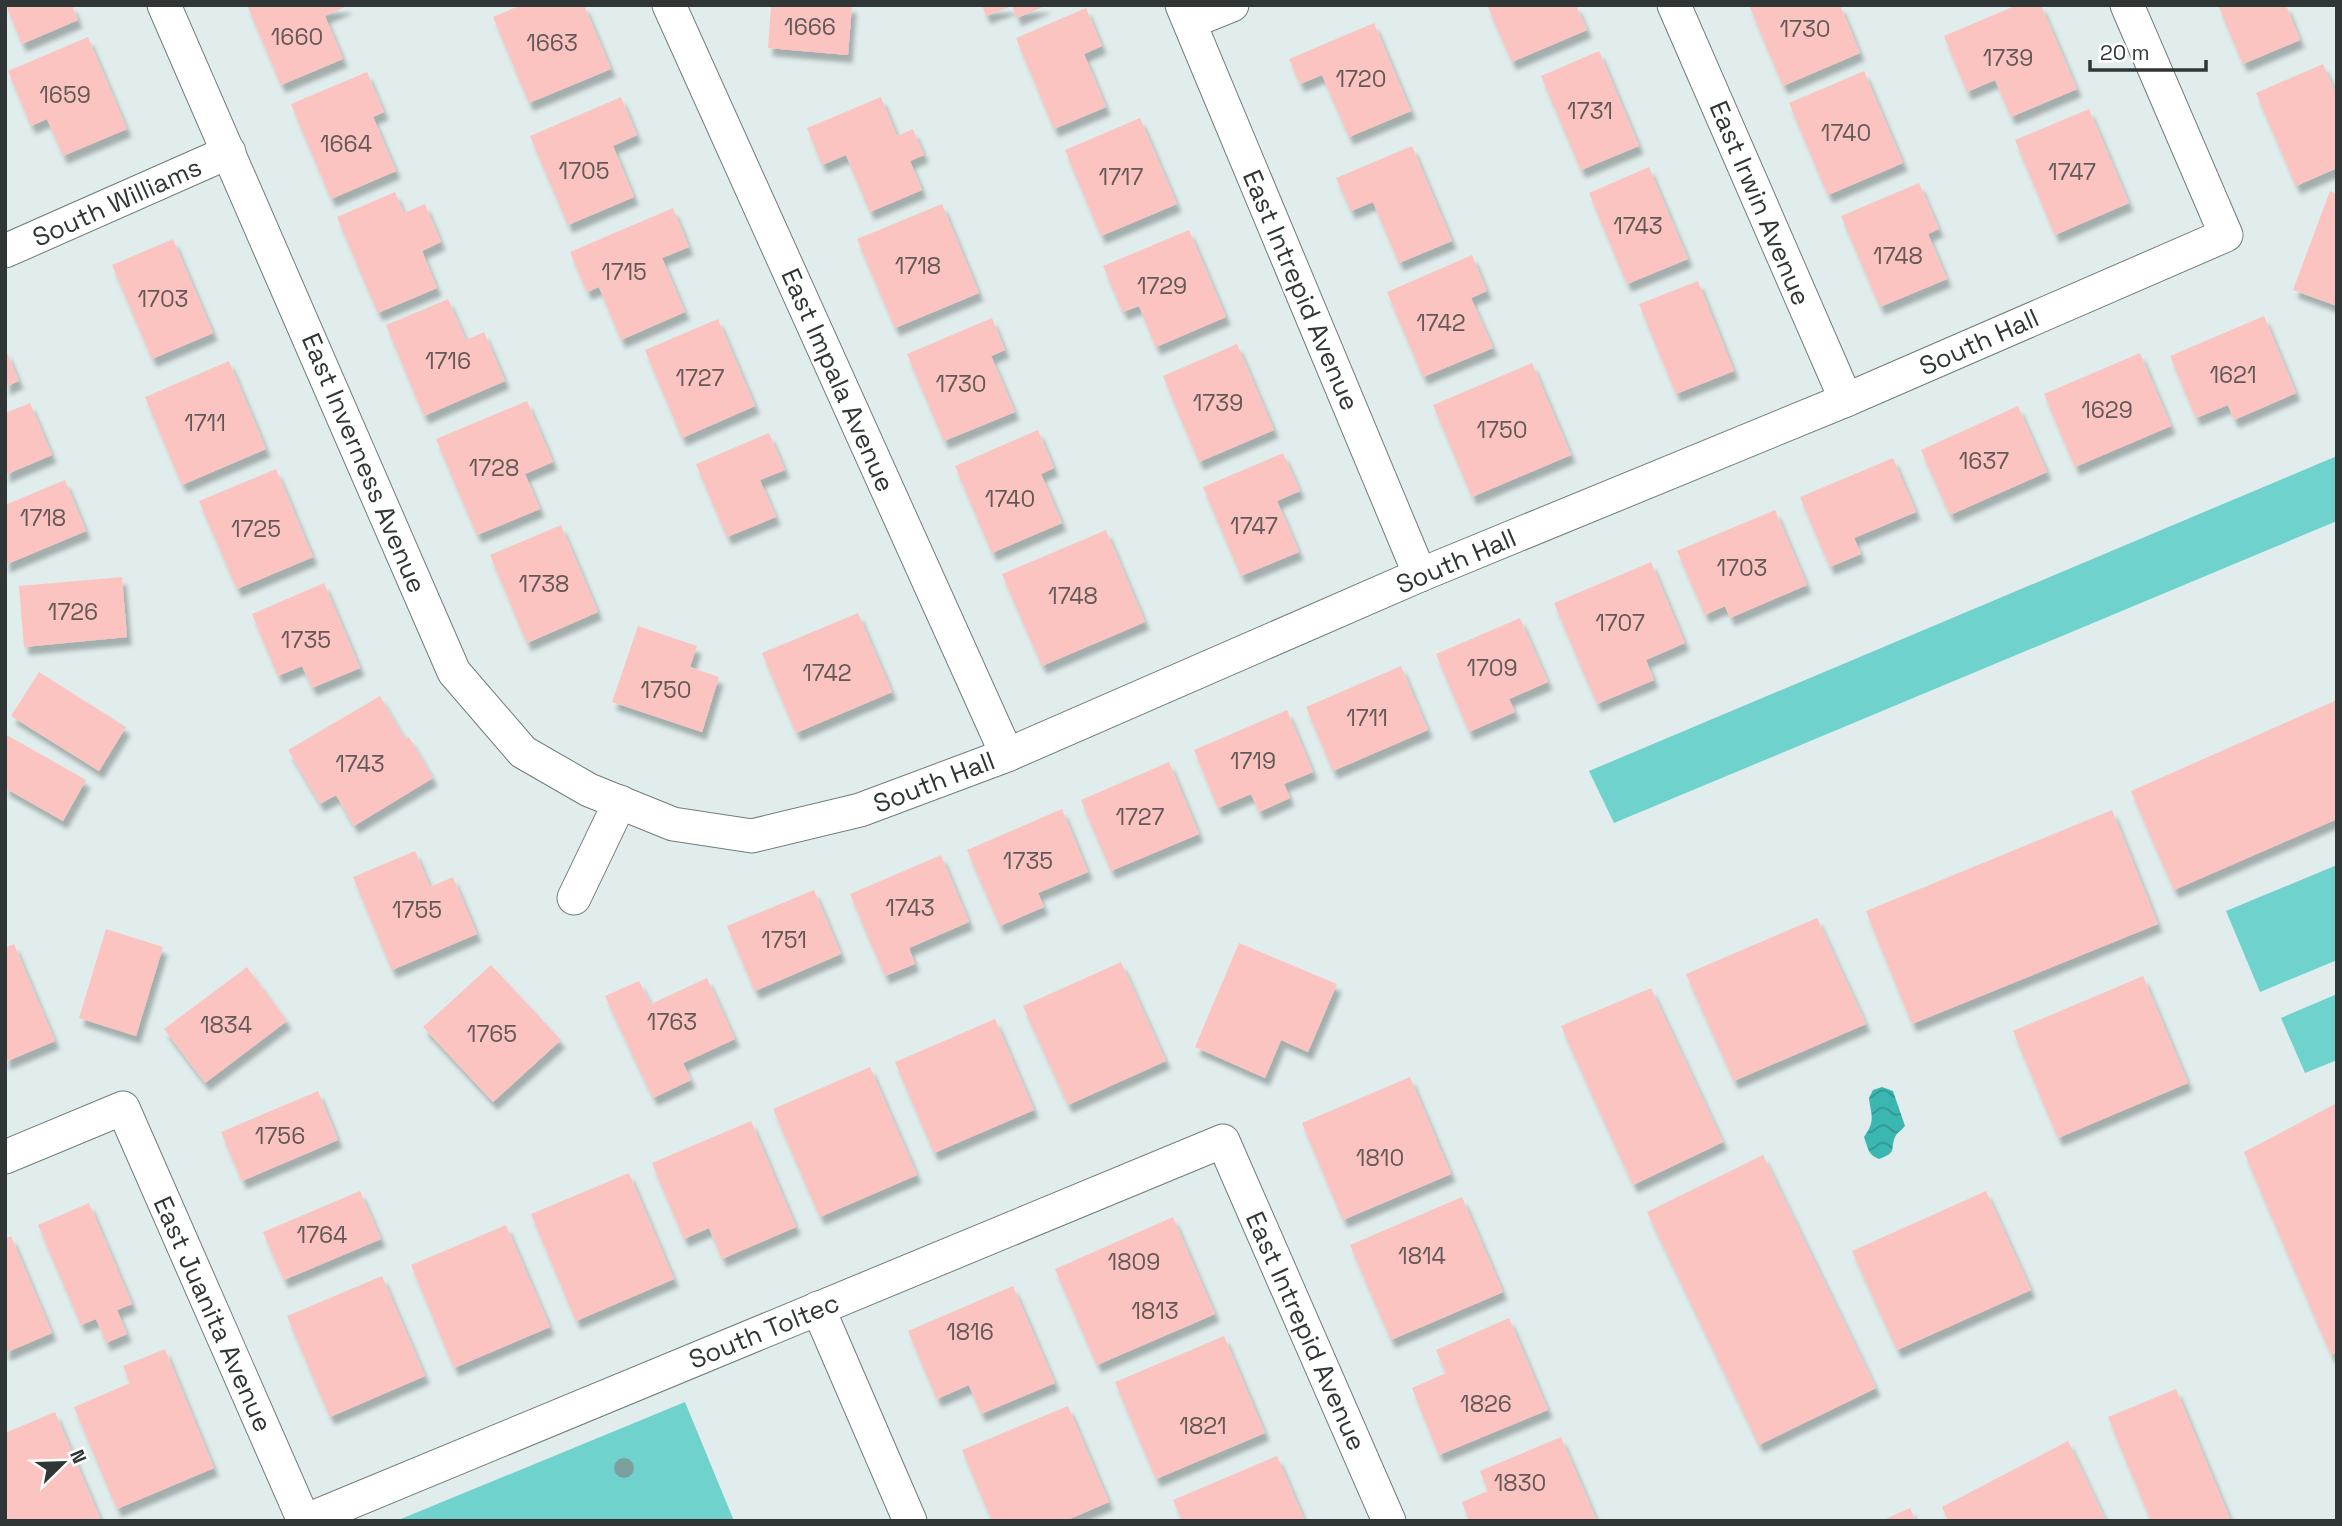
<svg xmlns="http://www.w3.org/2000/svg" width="2342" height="1526" font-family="'Space Grotesk',sans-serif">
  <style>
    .park { fill: #6fd2cd }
    .water { fill: url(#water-waves) }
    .building { fill: #fcc4c1; filter: url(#shadow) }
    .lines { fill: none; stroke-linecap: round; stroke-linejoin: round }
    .street-casing { stroke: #717d7c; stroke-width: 35 }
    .street { stroke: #fff; stroke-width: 33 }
    .tree { fill: #7d9f9d }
    .labels { text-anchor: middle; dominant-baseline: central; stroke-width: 5; stroke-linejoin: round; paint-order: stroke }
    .number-label { font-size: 23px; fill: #635958 }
    .street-label { font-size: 26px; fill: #303535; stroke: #fff }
  </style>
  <defs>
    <pattern id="water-waves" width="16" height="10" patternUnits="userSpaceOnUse" patternTransform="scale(1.75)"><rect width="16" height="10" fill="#3bb7b1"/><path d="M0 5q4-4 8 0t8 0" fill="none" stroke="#329691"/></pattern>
    <filter id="shadow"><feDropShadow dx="4.5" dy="8" stdDeviation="2" flood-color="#0004"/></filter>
  </defs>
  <rect width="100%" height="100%" fill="#e0edec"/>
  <g class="park">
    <path d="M 2337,456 L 2337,521 L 1614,823 L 1589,771 Z"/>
    <path d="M 2337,865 L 2337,960 L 2260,992 L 2226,911 Z"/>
    <path d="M 2337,994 L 2337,1060 L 2305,1073 L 2281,1018 Z"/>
    <path d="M 685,1402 L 734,1521 L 396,1521 Z"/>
  </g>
  <path class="water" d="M 1882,1087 L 1893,1091 L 1905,1126 C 1903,1129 1899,1131 1896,1135 C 1889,1148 1899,1152 1879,1159 C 1868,1155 1868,1148 1864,1137 C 1876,1120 1871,1116 1869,1098 L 1873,1090 Z"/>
  <g class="building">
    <path d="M 6,5 L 72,5 L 78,20 L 22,44 Z"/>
    <path d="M 247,5 L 349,5 L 325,16 L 343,59 L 281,85 Z"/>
    <path d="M 521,5 L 584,5 L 611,69 L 529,103 L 493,17 Z"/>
    <path d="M 771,5 L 852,5 L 848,55 L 768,48 Z"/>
    <path d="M 982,5 L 1047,5 L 1017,18 L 1012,6 L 986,16 Z"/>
    <path d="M 1487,5 L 1576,5 L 1587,30 L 1512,62 Z"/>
    <path d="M 1749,5 L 1840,5 L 1860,53 L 1783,86 Z"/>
    <path d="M 2017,5 L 2041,5 L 2077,89 L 2011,117 L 1995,80 L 1967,92 L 1944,36 Z"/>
    <path d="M 2218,5 L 2286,5 L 2300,40 L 2243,64 Z"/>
    <path d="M 1086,8 L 1102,46 L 1084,54 L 1106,107 L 1054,129 L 1016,38 Z"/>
    <path d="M 1374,23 L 1411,111 L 1349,137 L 1322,75 L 1300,84 L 1289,59 Z"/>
    <path d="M 88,37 L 127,129 L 63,156 L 47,119 L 31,126 L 8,71 Z"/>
    <path d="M 1599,51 L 1639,146 L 1581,170 L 1541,76 Z"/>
    <path d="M 2323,64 L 2337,96 L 2337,168 L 2296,186 L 2256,93 Z"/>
    <path d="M 1864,71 L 1903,163 L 1828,195 L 1789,103 Z"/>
    <path d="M 367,72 L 384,112 L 373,117 L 396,171 L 331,199 L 291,104 Z"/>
    <path d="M 621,97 L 637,135 L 613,146 L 634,197 L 568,225 L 530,136 Z"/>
    <path d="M 881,97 L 897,136 L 913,129 L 924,155 L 910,161 L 922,190 L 870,212 L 846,155 L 822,165 L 807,128 Z"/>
    <path d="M 2089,109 L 2129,203 L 2055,235 L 2015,140 Z"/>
    <path d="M 1140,118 L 1177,204 L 1101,236 L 1065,150 Z"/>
    <path d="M 1412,146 L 1452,241 L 1399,263 L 1373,202 L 1351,211 L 1336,178 Z"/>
    <path d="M 1649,167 L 1688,259 L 1627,284 L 1589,193 Z"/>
    <path d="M 1919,183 L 1939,229 L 1928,234 L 1947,279 L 1880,307 L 1841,216 Z"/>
    <path d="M 2330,191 L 2337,194 L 2337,306 L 2293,290 Z"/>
    <path d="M 395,192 L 404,213 L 425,204 L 441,242 L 422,251 L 437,288 L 378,313 L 337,217 Z"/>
    <path d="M 942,204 L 979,293 L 895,328 L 857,239 Z"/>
    <path d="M 673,208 L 689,247 L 662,258 L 685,312 L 621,340 L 599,287 L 587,292 L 570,252 Z"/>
    <path d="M 1189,230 L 1226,317 L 1156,347 L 1139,306 L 1123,312 L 1103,266 Z"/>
    <path d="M 173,239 L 213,333 L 152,359 L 112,265 Z"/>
    <path d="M 1472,255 L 1487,291 L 1471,298 L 1493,348 L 1423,377 L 1387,292 Z"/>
    <path d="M 1698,281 L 1734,371 L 1676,394 L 1639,304 Z"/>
    <path d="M 448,299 L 466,340 L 484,332 L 505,381 L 424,416 L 386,325 Z"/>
    <path d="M 2264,316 L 2296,393 L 2234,420 L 2228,405 L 2196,418 L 2170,356 Z"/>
    <path d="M 992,318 L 1005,350 L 991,356 L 1015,412 L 944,441 L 907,354 Z"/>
    <path d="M 718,319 L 755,406 L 682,438 L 645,350 Z"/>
    <path d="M 1237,344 L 1274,430 L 1199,462 L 1163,376 Z"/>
    <path d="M 5,348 L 19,381 L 5,387 Z"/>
    <path d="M 2140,353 L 2171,426 L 2075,467 L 2044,394 Z"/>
    <path d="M 229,361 L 266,449 L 182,485 L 145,397 Z"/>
    <path d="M 1532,363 L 1571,455 L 1472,497 L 1433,405 Z"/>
    <path d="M 527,401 L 553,462 L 525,474 L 540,509 L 477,535 L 436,439 Z"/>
    <path d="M 30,403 L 52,455 L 5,475 L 5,413 Z"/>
    <path d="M 2018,406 L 2047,472 L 1950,515 L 1921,450 Z"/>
    <path d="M 1038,430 L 1054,468 L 1041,474 L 1062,523 L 992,553 L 955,466 Z"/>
    <path d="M 769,433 L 785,470 L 760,480 L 776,517 L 727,537 L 696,464 Z"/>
    <path d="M 1283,453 L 1300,491 L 1277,501 L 1299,552 L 1241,576 L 1203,487 Z"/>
    <path d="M 1893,458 L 1916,512 L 1854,538 L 1861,554 L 1830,567 L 1800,497 Z"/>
    <path d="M 276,469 L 313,557 L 237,589 L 199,501 Z"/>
    <path d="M 65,480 L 86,531 L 5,565 L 5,505 Z"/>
    <path d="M 1775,510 L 1807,585 L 1730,618 L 1725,606 L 1705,615 L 1677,551 Z"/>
    <path d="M 561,525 L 598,612 L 527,643 L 490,555 Z"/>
    <path d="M 1106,530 L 1145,622 L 1042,666 L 1002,574 Z"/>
    <path d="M 1651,562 L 1685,643 L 1646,660 L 1654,680 L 1597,704 L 1554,603 Z"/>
    <path d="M 122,577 L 127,637 L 24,647 L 19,586 Z"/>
    <path d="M 324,583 L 360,668 L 312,688 L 302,666 L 278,676 L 252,614 Z"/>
    <path d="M 858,613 L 892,692 L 796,733 L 762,653 Z"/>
    <path d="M 1520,618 L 1548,682 L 1509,699 L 1515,712 L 1469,732 L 1436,654 Z"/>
    <path d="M 638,626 L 697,646 L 690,667 L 719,677 L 702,732 L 612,702 Z"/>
    <path d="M 1401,666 L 1428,730 L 1333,771 L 1306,707 Z"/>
    <path d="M 39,672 L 126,727 L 99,771 L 11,716 Z"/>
    <path d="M 380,696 L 405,739 L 409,737 L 433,778 L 354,826 L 336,795 L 320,804 L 288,750 Z"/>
    <path d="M 2337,700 L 2337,819 L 2174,890 L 2131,791 Z"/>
    <path d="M 1287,710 L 1313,772 L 1284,784 L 1290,798 L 1259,812 L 1251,794 L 1218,808 L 1194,750 Z"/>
    <path d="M 5,734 L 86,780 L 63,821 L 5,788 Z"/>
    <path d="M 1169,762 L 1199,834 L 1111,871 L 1081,800 Z"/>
    <path d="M 1062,809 L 1088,872 L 1038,893 L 1044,907 L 1000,926 L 967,850 Z"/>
    <path d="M 2112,810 L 2158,924 L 1912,1024 L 1866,911 Z"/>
    <path d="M 415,851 L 430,887 L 453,877 L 477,934 L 392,970 L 353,877 Z"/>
    <path d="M 941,855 L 969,922 L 909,948 L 915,964 L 885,976 L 850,894 Z"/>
    <path d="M 814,890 L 841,954 L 755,991 L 727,926 Z"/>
    <path d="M 1817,918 L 1866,1024 L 1734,1081 L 1686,974 Z"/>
    <path d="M 106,929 L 163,947 L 136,1036 L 79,1018 Z"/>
    <path d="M 1239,943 L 1337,984 L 1308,1052 L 1281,1040 L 1265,1078 L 1195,1047 Z"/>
    <path d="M 14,944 L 55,1041 L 5,1062 L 5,948 Z"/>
    <path d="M 1121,962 L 1166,1061 L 1068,1105 L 1023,1006 Z"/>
    <path d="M 491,965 L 561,1040 L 493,1102 L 423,1027 Z"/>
    <path d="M 247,967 L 287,1021 L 205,1083 L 164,1029 Z"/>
    <path d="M 2143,976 L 2188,1083 L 2058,1138 L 2013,1031 Z"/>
    <path d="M 707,978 L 735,1039 L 683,1063 L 691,1080 L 653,1098 L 605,996 L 639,981 L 651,1004 Z"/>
    <path d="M 1651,988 L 1723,1142 L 1633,1185 L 1561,1026 Z"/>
    <path d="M 995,1019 L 1034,1110 L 934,1153 L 895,1062 Z"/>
    <path d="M 870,1067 L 917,1175 L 820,1217 L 773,1109 Z"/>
    <path d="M 1410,1077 L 1451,1174 L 1343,1220 L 1302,1123 Z"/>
    <path d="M 318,1091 L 338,1140 L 242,1181 L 221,1132 Z"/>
    <path d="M 2335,1104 L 2337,1109 L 2337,1353 L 2331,1355 L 2244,1152 Z"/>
    <path d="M 751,1121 L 796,1227 L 722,1259 L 709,1228 L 684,1239 L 652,1163 Z"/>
    <path d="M 1763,1155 L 1876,1388 L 1759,1445 L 1647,1212 Z"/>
    <path d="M 629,1173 L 674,1279 L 576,1321 L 531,1214 Z"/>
    <path d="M 360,1191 L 381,1239 L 284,1280 L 263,1232 Z"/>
    <path d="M 1986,1191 L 2031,1290 L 1897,1350 L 1852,1251 Z"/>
    <path d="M 1462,1197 L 1503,1292 L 1391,1340 L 1350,1245 Z"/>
    <path d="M 89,1203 L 132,1304 L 117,1310 L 127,1334 L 106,1343 L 96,1319 L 81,1325 L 38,1225 Z"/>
    <path d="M 1173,1217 L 1215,1314 L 1097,1365 L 1055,1269 Z"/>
    <path d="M 506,1225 L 550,1327 L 454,1368 L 411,1265 Z"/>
    <path d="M 11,1236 L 52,1333 L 5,1353 L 5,1239 Z"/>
    <path d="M 382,1276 L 425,1376 L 330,1417 L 287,1316 Z"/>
    <path d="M 1013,1286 L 1055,1383 L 981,1414 L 969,1385 L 937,1399 L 908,1331 Z"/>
    <path d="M 1509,1318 L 1548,1410 L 1439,1455 L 1412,1388 L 1446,1373 L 1436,1350 Z"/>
    <path d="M 1224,1336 L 1265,1433 L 1156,1479 L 1115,1382 Z"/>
    <path d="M 165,1349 L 214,1468 L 117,1509 L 74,1407 L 130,1383 L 123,1366 Z"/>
    <path d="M 2176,1389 L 2231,1521 L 2151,1521 L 2108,1417 Z"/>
    <path d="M 1068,1406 L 1109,1502 L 1065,1521 L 992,1521 L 962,1450 Z"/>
    <path d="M 55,1412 L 100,1518 L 93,1521 L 5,1521 L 5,1433 Z"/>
    <path d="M 1561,1437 L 1597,1521 L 1469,1521 L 1462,1502 L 1488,1491 L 1480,1471 Z"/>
    <path d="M 2068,1441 L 2106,1521 L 1948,1521 L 1942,1507 Z"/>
    <path d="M 1277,1456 L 1305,1521 L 1182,1521 L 1173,1500 Z"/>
    <path d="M 1910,1508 L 1916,1521 L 1881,1521 Z"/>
  </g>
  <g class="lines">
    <defs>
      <g id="street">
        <path d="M 164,5 L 454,672 L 523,752 L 589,790 L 673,824 L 752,836 L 860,810 L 1007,755 L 1420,575 L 1846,400 L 2226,235 L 2127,5"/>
        <path d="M 669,5 L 1007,755"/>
        <path d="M 1182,5 L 1420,575"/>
        <path d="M 1674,5 L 1846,400"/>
        <path d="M 1190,22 L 1232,5"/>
        <path d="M 5,251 L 229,152"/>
        <path d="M 574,898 L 620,802"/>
        <path d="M 5,1157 L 123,1108 L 304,1521"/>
        <path d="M 818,1308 L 910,1521"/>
        <path d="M 305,1521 L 1223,1141 L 1389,1521"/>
      </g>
    </defs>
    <use href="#street" class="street-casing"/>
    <use href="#street" class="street"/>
  </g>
  <circle class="tree" cx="624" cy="1468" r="10"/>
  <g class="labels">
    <g class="number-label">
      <text x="810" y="27">1666</text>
      <text x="1805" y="29">1730</text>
      <text x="297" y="37">1660</text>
      <text x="552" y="43">1663</text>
      <text x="2008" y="58">1739</text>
      <text x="1361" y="79">1720</text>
      <text x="65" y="95">1659</text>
      <text x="1590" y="111">1731</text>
      <text x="1846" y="133">1740</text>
      <text x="346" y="144">1664</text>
      <text x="584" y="171">1705</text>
      <text x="2072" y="172">1747</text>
      <text x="1121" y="177">1717</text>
      <text x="1638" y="226">1743</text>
      <text x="1898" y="256">1748</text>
      <text x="918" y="266">1718</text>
      <text x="624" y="272">1715</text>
      <text x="1162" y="286">1729</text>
      <text x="163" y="299">1703</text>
      <text x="1441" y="323">1742</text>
      <text x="448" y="361">1716</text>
      <text x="2233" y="375">1621</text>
      <text x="700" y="378">1727</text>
      <text x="961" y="384">1730</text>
      <text x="1218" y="403">1739</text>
      <text x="2107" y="410">1629</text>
      <text x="205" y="423">1711</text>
      <text x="1502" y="430">1750</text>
      <text x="1984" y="461">1637</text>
      <text x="494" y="468">1728</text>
      <text x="1010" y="499">1740</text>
      <text x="43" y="518">1718</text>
      <text x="1254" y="526">1747</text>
      <text x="256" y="529">1725</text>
      <text x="1742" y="568">1703</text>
      <text x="544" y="584">1738</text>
      <text x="1073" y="596">1748</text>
      <text x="73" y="612">1726</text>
      <text x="1620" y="623">1707</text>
      <text x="306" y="640">1735</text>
      <text x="1492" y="668">1709</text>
      <text x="827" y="673">1742</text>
      <text x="666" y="690">1750</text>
      <text x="1367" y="718">1711</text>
      <text x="1253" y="761">1719</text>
      <text x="360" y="764">1743</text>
      <text x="1140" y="817">1727</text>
      <text x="1028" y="861">1735</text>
      <text x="910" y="908">1743</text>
      <text x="417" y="910">1755</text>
      <text x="784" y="940">1751</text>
      <text x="672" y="1022">1763</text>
      <text x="226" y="1025">1834</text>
      <text x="492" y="1034">1765</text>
      <text x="280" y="1136">1756</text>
      <text x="1380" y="1158">1810</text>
      <text x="322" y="1235">1764</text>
      <text x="1422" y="1256">1814</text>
      <text x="1134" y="1262">1809</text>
      <text x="1155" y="1311">1813</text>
      <text x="970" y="1332">1816</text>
      <text x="1486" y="1404">1826</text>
      <text x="1203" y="1426">1821</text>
      <text x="1520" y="1483">1830</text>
    </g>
    <g class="street-label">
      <text transform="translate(117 202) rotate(-24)">South Williams</text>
      <text transform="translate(1760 203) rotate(67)">East Irwin Avenue</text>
      <text transform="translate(1301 290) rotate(67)">East Intrepid Avenue</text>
      <text transform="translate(1979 342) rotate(-24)">South Hall</text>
      <text transform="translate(838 380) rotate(66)">East Impala Avenue</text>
      <text transform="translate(364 463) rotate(67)">East Inverness Avenue</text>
      <text transform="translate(1456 561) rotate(-23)">South Hall</text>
      <text transform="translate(934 782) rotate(-21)">South Hall</text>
      <text transform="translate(213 1314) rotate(66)">East Juanita Avenue</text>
      <text transform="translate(764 1331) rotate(-22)">South Toltec</text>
      <text transform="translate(1306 1331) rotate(66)">East Intrepid Avenue</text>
    </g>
  </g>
  <rect width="2342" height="1526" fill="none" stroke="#303535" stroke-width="14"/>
  <g transform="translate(63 1463) rotate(67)" stroke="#ffffff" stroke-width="5" paint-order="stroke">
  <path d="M0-5L12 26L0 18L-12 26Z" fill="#303535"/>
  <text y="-10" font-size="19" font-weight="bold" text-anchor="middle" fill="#303535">N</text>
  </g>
  <path d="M2090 60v10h116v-10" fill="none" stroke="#303535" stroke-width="3.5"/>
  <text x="2100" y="60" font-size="21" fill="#303535" stroke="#ffffff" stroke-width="5" paint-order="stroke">20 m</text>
</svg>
